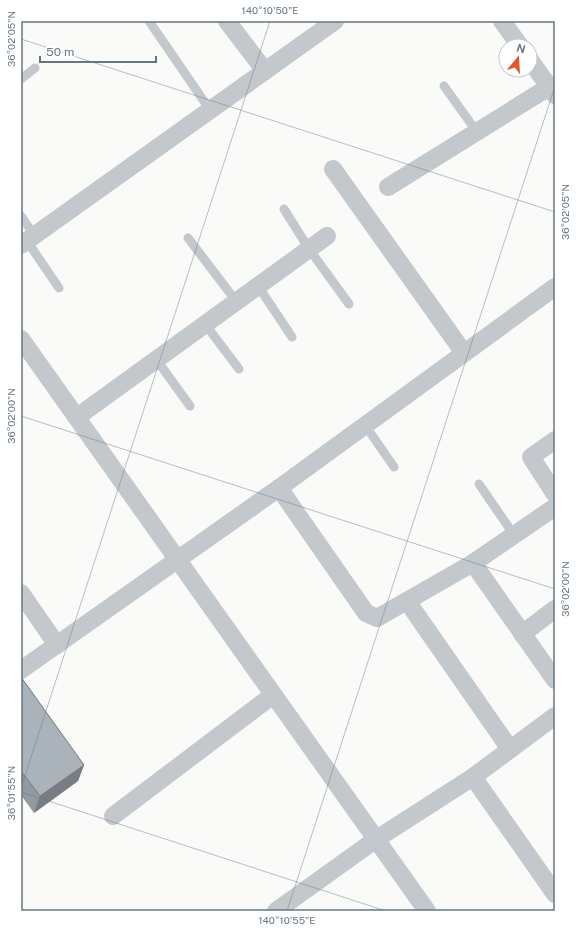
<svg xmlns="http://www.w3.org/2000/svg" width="576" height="932" font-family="'Public Sans',sans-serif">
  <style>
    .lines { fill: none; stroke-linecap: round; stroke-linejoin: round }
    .lane { stroke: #c3c8cc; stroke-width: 9 }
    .street { stroke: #c3c8cc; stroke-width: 18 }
    .wall { fill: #929a9f }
    .shaded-wall { fill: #777d82 }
    .building { fill: #aab3b9; stroke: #777d82 }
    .ticks { fill: none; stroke: #657683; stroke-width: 1; stroke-opacity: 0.45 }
    .neatline { fill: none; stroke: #657683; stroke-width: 1.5 }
    .ticks-label { font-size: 10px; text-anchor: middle; fill: #657683 }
  </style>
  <rect width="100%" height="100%" fill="#fafaf8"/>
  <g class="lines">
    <g class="lane">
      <path d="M 149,21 L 210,110"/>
      <path d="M 21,79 L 35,68"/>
      <path d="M 444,86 L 477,132"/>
      <path d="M 284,209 L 309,249 L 349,304"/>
      <path d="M 21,216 L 34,235"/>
      <path d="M 188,238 L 236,301"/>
      <path d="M 27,241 L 59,288"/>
      <path d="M 258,286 L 292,337"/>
      <path d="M 205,324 L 239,369"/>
      <path d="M 156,359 L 190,406"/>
      <path d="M 365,425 L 394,467"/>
      <path d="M 479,484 L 514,535"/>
    </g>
    <g class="street">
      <path d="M 227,21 L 265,71"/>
      <path d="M 502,21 L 520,46"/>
      <path d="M 530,60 L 555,95"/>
      <path d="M 333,169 L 464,353"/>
      <path d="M 388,187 L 549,87"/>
      <path d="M 21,245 L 335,21"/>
      <path d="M 21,339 L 427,911"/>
      <path d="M 77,417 L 327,236"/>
      <path d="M 555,440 L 531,457 L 555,494"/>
      <path d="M 279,488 L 366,613 L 377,618 L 473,563 L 555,507"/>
      <path d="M 473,563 L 555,680"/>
      <path d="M 21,593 L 57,645"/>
      <path d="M 407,601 L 510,749"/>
      <path d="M 522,634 L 555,609"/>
      <path d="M 21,670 L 279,488 L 555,287"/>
      <path d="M 473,777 L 555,894"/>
      <path d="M 113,816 L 273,695"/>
      <path d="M 276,911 L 375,840 L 473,777 L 555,716"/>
    </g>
  </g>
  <path class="wall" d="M 21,677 L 84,765 L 78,781 L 34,813 L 21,795 Z"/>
  <path class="shaded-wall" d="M 84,765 L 78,781 L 34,813 L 40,796 Z"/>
  <path class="building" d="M 21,677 L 84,765 L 40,796 L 21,771 Z"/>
  <path class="ticks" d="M 21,39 L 555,212M 21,416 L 555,589M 21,788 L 270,21M 21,792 L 386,911M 287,911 L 555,86"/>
  <rect width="576" height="932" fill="none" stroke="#ffffff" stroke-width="44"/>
  <g transform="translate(518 58) rotate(18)"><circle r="19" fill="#ffffff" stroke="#c1c8cd"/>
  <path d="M0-3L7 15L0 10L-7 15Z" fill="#e4572e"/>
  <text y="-6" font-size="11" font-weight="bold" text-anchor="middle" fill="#657683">N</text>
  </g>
  <path d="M40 56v6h116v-6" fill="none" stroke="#657683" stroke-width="2"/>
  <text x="46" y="56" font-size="12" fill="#657683" stroke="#ffffff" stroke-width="3" paint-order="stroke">50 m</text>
  <rect x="22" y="22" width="532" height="888" class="neatline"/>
  <g class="ticks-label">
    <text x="270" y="14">140°10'50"E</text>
    <text transform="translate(11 39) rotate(-90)" y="4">36°02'05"N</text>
    <text transform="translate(565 212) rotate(-90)" y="4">36°02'05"N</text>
    <text transform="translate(11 416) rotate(-90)" y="4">36°02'00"N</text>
    <text transform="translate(565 589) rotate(-90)" y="4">36°02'00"N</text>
    <text transform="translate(11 793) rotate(-90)" y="4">36°01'55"N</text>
    <text x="287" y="924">140°10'55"E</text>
  </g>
</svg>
